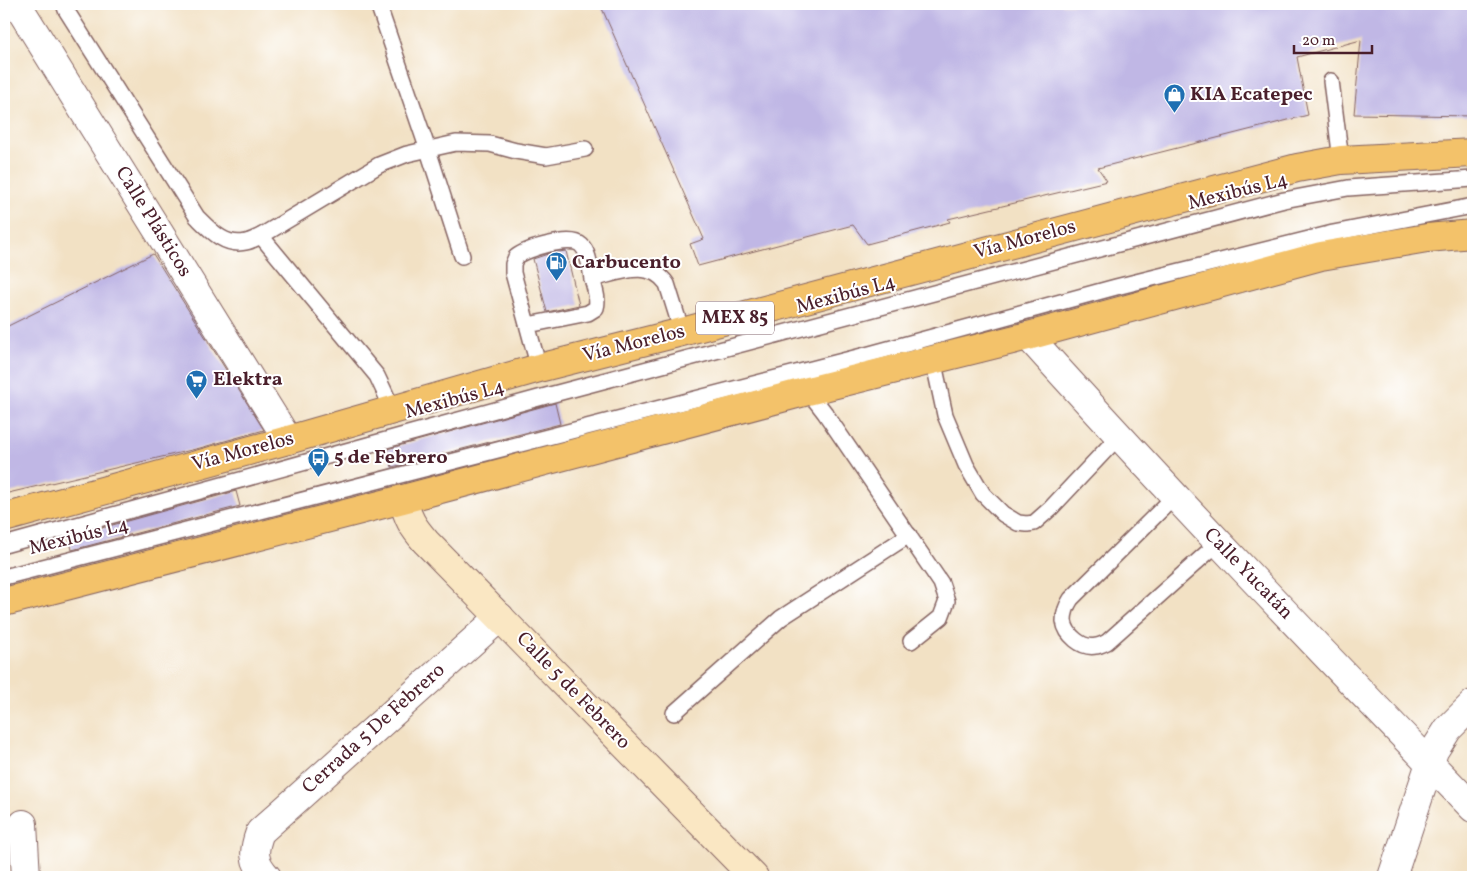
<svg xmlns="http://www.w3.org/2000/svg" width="1477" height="881" font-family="Vollkorn,serif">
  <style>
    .building { fill: #c0b7e5 }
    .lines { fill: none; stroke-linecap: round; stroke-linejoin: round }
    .lane-casing { stroke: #856361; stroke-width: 18 }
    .street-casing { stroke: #856361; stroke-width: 30 }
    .secondary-casing { stroke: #856361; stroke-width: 30 }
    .primary-casing { stroke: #856361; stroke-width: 30 }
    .lane { stroke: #fff; stroke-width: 15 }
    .street { stroke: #fff; stroke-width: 28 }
    .secondary { stroke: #fae7c3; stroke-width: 28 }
    .primary { stroke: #f3c26a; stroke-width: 28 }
    .labels { text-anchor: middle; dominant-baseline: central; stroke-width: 4; stroke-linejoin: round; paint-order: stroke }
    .shield { fill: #fff; stroke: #80626b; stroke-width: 1 }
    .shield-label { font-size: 19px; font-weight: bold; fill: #4a1f2b }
    .poi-label { font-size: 20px; font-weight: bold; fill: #4a1f2b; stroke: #fff; text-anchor: start }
    .street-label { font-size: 20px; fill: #4a1f2b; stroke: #fff }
  </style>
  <rect width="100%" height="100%" fill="#fff"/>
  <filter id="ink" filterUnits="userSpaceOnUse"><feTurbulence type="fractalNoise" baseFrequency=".02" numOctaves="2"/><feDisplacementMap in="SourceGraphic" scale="10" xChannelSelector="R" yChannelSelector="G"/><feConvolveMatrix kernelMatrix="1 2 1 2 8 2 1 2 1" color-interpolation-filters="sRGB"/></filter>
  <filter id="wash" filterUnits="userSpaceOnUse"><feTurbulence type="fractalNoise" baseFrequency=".0096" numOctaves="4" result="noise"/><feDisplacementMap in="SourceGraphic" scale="20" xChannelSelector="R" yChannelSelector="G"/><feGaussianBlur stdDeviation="1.12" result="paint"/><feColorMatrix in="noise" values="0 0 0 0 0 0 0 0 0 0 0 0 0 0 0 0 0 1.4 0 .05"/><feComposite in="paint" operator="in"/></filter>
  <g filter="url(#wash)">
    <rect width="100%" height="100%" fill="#f2e1c4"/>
    <g id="blocks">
      <g class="building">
        <path d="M 600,4 L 1473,5 L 1473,116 L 1354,114 L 1361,40 L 1297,57 L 1308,115 L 1098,168 L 1107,181 L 948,219 L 950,222 L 867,244 L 853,225 L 698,266 L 690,244 L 704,239 Z"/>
        <path d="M 566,251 L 579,305 L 547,312 L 533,259 L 551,253 Z"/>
        <path d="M 153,254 L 264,430 L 200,448 L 4,494 L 4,328 Z"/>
        <path d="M 555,403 L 560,424 L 392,467 L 387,449 Z"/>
        <path d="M 236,491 L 240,506 L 72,550 L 69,537 Z"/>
      </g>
    </g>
  </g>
  <g filter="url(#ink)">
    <use href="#blocks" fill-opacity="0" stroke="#856361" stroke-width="1"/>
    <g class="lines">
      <defs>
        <g id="lane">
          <path d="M 64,4 L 66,10 L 197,217 C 210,230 225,247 246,242 C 251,241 256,238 261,236 L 379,165 L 407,154 L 456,143 L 490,144 L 516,151 L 546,156 L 585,149"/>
          <path d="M 378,4 L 428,150 L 462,256"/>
          <path d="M 1331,81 L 1341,160"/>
          <path d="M 261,236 L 377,376 L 393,410"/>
          <path d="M 592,279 C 618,273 649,258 667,284 L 682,332"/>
          <path d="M 528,325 L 588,313 L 596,308 C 599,299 594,287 592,278 C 590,268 589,252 581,245 C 571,235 526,249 516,257 L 513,264 L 513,273 L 539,368"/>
          <path d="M 933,359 L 945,415 L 966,465 L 983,494 L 1003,514 L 1018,523 L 1027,524 L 1034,523 L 1051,508 L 1118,437"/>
          <path d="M 808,391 L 825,413 L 941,583 L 947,601 L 941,617 L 911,641"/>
          <path d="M 1174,497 L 1071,599 C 1067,605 1064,614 1064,621 C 1066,635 1082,649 1096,646 C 1099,646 1103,644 1107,642 L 1218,543"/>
          <path d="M 4,545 L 546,396 L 1284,200 L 1348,188 L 1473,179"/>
          <path d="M 4,577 L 866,355 L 1116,287 L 1333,233 L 1473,206"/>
          <path d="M 674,713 L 781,618 L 909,535"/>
        </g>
        <g id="street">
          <path d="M 17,4 L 288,440"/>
          <path d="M 1028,336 C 1173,497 1323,653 1473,808"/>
          <path d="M 23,824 L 26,877"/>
          <path d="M 267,877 C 252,861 253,851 260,832 L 500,617"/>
          <path d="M 1392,877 L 1434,751 L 1448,729 L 1473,704"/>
        </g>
        <path id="secondary" d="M 403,499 C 408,519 412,526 426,542 L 754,877"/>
        <g id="primary">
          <path d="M 4,518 L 288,440 L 539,368 L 682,332 L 1297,168 L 1341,160 L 1473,153"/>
          <path d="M 4,602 L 403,499 L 808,391 L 1028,336 L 1321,256 L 1427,238 L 1473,234"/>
        </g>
      </defs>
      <use href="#lane" class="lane-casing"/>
      <use href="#street" class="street-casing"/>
      <use href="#secondary" class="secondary-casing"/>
      <use href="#primary" class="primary-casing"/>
      <use href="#lane" class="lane"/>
      <use href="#street" class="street"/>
      <use href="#secondary" class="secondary"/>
      <use href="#primary" class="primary"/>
    </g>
  </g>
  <defs>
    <symbol id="shop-pin" viewBox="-11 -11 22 30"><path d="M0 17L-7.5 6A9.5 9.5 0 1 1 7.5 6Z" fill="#1f6fb2" stroke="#fff"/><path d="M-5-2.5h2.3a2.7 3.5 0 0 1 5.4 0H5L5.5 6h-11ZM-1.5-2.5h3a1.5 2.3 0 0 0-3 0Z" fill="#fff"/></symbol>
    <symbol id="fuel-pin" viewBox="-11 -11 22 30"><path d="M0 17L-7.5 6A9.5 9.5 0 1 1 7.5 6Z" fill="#1f6fb2" stroke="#fff"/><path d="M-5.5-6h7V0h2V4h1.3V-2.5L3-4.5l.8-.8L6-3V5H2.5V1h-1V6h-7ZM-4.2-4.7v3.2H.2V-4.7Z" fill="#fff"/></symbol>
    <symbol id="supermarket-pin" viewBox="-11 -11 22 30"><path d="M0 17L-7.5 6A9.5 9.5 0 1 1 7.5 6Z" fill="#1f6fb2" stroke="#fff"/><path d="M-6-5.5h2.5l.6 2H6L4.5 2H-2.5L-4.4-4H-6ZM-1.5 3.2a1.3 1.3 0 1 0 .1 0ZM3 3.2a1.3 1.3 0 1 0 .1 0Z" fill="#fff"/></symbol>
    <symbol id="bus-pin" viewBox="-11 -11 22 30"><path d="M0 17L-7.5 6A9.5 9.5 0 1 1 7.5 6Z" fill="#1f6fb2" stroke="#fff"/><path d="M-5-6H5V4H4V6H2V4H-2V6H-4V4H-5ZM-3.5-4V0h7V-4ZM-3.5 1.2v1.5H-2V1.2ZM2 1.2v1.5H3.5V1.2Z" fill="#fff"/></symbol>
  </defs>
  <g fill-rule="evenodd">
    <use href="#shop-pin" x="1162" y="82" width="25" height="34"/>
    <use href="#fuel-pin" x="544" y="250" width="25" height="34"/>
    <use href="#supermarket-pin" x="184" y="368" width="25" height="34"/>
    <use href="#bus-pin" x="306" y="446" width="25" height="34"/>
  </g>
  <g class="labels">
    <rect class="shield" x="696" y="301.5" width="78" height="33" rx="4"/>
    <g class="shield-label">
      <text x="735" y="318">MEX 85</text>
    </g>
    <g class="poi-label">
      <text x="1190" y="95">KIA Ecatepec</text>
      <text x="572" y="263">Carbucento</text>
      <text x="213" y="380">Elektra</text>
      <text x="334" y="458">5 de Febrero</text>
    </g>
    <g class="street-label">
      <text transform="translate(1238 192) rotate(-14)">Mexibús L4</text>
      <text transform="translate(153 222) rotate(58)">Calle Plásticos</text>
      <text transform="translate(1025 240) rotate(-15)">Vía Morelos</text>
      <text transform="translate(846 295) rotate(-15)">Mexibús L4</text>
      <text transform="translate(634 344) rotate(-14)">Vía Morelos</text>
      <text transform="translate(455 400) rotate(-15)">Mexibús L4</text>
      <text transform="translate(243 452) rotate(-15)">Vía Morelos</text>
      <text transform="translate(79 537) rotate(-14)">Mexibús L4</text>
      <text transform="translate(1248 574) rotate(46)">Calle Yucatán</text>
      <text transform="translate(573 691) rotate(46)">Calle 5 de Febrero</text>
      <text transform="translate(374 729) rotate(-42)">Cerrada 5 De Febrero</text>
    </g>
  </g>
  <rect width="1477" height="881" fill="none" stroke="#fff" stroke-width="20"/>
  <path d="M1294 45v8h78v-8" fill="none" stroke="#4a1f2b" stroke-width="2.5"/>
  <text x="1302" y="45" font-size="15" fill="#4a1f2b" stroke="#ffffff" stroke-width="4" paint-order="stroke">20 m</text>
</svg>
